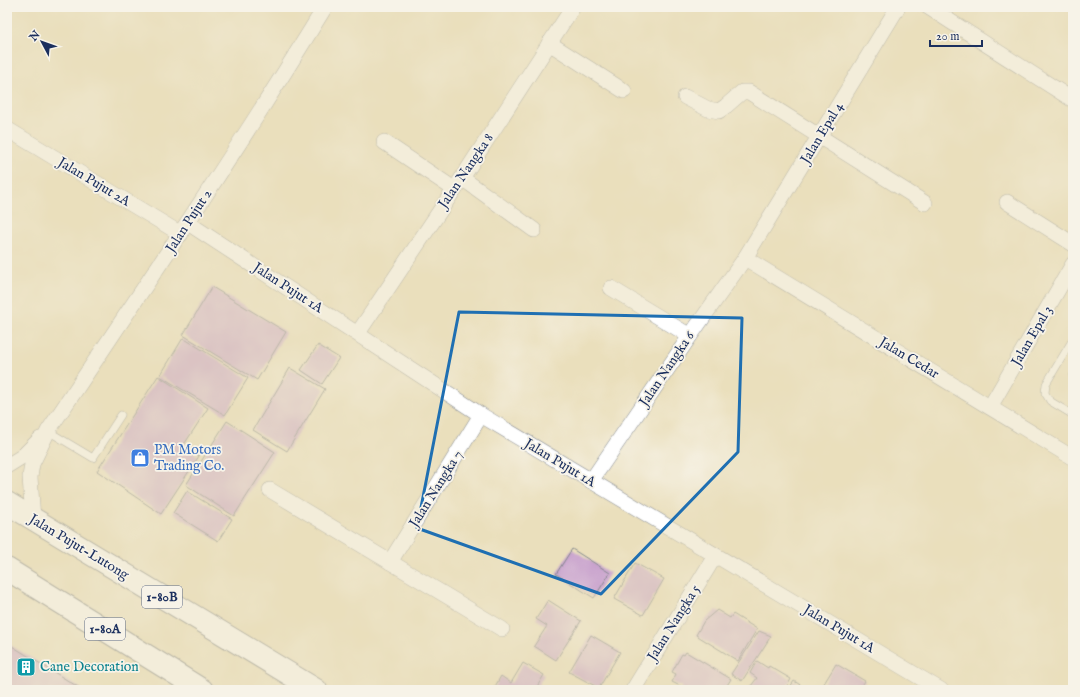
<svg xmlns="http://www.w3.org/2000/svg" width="1080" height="697" font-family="'IM FELL English',serif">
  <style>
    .building { fill: #c9a3cd }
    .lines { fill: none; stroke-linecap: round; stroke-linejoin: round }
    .lane-casing { stroke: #82878d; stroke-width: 8 }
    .street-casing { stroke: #82878d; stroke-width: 16 }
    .highway-casing { stroke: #82878d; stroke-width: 24 }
    .lane { stroke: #fff; stroke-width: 7 }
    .street { stroke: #fff; stroke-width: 15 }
    .highway { stroke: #fff; stroke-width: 22 }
    .marked { fill: none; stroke: #1f6fb2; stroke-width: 3; stroke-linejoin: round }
    .labels { text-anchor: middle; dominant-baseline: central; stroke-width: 3.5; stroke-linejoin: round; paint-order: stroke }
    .shield { fill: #f7f3e8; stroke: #5d6a87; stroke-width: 1 }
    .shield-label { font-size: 13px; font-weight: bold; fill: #1b2f5e }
    .street-label { font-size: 14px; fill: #1b2f5e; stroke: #f7f3e8 }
    .shop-label { font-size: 14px; fill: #366cbe; stroke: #f7f3e8; text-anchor: start }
    .culture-label { font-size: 14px; fill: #0d838f; stroke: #f7f3e8; text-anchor: start }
  </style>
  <rect width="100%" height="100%" fill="#f7f3e8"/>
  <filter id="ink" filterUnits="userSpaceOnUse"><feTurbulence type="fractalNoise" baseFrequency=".025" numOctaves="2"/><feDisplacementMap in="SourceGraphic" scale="8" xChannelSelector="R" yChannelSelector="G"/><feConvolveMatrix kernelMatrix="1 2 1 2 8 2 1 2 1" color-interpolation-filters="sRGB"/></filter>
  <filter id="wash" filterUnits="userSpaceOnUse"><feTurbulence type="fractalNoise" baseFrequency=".012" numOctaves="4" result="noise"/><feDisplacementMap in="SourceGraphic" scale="16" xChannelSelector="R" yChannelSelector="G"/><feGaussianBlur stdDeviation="0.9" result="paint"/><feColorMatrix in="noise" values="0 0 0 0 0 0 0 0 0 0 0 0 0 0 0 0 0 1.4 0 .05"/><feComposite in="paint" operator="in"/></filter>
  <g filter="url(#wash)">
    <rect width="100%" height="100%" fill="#eadfbc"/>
    <g id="blocks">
      <g class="building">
        <path d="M 212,287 L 286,332 L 257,380 L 183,335 Z"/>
        <path d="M 183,338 L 248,378 L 225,415 L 160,376 Z"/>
        <path d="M 318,345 L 339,358 L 322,384 L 301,370 Z"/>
        <path d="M 290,368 L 325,389 L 287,451 L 253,430 Z"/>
        <path d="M 1073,369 L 1073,390 L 1069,376 Z"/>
        <path d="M 158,376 L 208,408 L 183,446 L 199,456 L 161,514 L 97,471 Z"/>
        <path d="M 227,421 L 275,452 L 234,516 L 186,485 Z"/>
        <path d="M 187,491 L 232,519 L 218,541 L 173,513 Z"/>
        <path d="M 572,549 L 610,573 L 594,598 L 556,574 Z"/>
        <path d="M 635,563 L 664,579 L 643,615 L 614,599 Z"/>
        <path d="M 548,600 L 581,621 L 556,660 L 534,646 L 547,626 L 536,619 Z"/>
        <path d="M 717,610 L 730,618 L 733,614 L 757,629 L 738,661 L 696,635 L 704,621 Z"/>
        <path d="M 759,631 L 771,636 L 742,681 L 731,674 Z"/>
        <path d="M 591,635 L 620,652 L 599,688 L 569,672 Z"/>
        <path d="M 7,643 L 83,690 L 7,690 Z"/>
        <path d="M 686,652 L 731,679 L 724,690 L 682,690 L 680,689 L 682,687 L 672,682 L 676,674 L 672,672 L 682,654 L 684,655 Z"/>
        <path d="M 757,661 L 768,668 L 769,666 L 791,679 L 785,690 L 748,690 L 757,678 L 750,673 Z"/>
        <path d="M 523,663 L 544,675 L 535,690 L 493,690 L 501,676 L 511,683 Z"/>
        <path d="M 836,664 L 865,681 L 859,690 L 820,690 Z"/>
        <path d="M 794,681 L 802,686 L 799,690 L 788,690 Z"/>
      </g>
    </g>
  </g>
  <g filter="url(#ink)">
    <use href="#blocks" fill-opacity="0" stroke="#82878d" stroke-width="1"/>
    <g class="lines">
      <defs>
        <g id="lane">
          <path d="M 1073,339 L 1046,384 L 1045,393 L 1050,401 L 1073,415"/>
          <path d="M 48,431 L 93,458 L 121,415"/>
        </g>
        <g id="street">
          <path d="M 928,7 L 1073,100"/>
          <path d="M 549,43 L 624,91"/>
          <path d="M 685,97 L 708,109 L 719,111 L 726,106 L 742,92 L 749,92 L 925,203"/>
          <path d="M 7,129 L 181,234"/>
          <path d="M 384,142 L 454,189"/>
          <path d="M 462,178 L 534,230"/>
          <path d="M 1007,202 L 1073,244"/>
          <path d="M 188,223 L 481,415 L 941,690"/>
          <path d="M 745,258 L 1073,458"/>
          <path d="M 611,288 L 690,336"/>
          <path d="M 358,333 L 462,178 L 573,7"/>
          <path d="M 990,407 L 1073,264"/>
          <path d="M 7,466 L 23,456 L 40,439"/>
          <path d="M 591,481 L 690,336 L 745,258 L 898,7"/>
          <path d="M 270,490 L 502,629"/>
          <path d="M 33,519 L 30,477 L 32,464 L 48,431 C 142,291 237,151 325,7"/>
          <path d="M 390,562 L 481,415"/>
          <path d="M 633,690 L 715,556"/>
        </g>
        <g id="highway">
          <path d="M 7,503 L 316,690"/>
          <path d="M 7,569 L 202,690"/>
        </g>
      </defs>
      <use href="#lane" class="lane-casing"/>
      <use href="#street" class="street-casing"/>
      <use href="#highway" class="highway-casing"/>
      <use href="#lane" class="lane"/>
      <use href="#street" class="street"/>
      <use href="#highway" class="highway"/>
    </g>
  </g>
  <path d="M0 0H1080V697H0ZM 459,312 L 742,318 L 738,452 L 601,594 L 417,528 Z" fill="#eadfbc" fill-opacity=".55" fill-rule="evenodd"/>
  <path class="marked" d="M 459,312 L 742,318 L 738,452 L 601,594 L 417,528 Z"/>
  <defs>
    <symbol id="shop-square" viewBox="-11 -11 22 22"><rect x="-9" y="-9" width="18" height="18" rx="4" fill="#3f7fe0" stroke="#f7f3e8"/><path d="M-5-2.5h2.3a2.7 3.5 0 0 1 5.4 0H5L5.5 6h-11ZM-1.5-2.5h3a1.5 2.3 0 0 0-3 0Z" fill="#fff"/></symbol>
    <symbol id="building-square" viewBox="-11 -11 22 22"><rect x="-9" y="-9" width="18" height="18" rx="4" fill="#0f9aa8" stroke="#f7f3e8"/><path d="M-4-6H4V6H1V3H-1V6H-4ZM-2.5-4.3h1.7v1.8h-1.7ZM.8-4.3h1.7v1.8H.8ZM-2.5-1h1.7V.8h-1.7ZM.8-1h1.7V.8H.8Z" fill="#fff"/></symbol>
  </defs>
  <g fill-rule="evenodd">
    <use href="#shop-square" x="129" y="447" width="22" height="22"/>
    <use href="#building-square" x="15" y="656" width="22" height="22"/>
  </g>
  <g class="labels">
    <g class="shield">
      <rect x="142" y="586" width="40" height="22" rx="3"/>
      <rect x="85" y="618" width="40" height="22" rx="3"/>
    </g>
    <g class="shield-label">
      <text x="162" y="597">1-80B</text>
      <text x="105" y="629">1-80A</text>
    </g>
    <g class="street-label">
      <text transform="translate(822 133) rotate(-59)">Jalan Epal 4</text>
      <text transform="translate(466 171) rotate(-56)">Jalan Nangka 8</text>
      <text transform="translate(94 182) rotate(31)">Jalan Pujut 2A</text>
      <text transform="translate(189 221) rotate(-57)">Jalan Pujut 2</text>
      <text transform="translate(288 288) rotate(33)">Jalan Pujut 1A</text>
      <text transform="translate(1032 336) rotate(-60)">Jalan Epal 3</text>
      <text transform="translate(909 358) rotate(31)">Jalan Cedar</text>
      <text transform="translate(667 369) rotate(-56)">Jalan Nangka 6</text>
      <text transform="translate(560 463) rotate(31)">Jalan Pujut 1A</text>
      <text transform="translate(436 489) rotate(-58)">Jalan Nangka 7</text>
      <text transform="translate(79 547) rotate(31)">Jalan Pujut-Lutong</text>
      <text transform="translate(674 623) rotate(-58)">Jalan Nangka 5</text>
      <text transform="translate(839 629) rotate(31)">Jalan Pujut 1A</text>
    </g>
    <g class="shop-label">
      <text x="154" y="450">PM Motors<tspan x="154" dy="16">Trading Co.</tspan></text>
    </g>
    <g class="culture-label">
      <text x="40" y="667">Cane Decoration</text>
    </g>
  </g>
  <rect width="1080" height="697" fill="none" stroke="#f7f3e8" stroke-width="24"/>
  <g transform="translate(42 42) rotate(311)" stroke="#f7f3e8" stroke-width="3" paint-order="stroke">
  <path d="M0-3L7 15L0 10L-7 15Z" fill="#1b2f5e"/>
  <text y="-6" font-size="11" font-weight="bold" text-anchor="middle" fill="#1b2f5e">N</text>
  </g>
  <path d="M930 40v6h52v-6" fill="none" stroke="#1b2f5e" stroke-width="2"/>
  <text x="936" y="40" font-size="12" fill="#1b2f5e" stroke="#f7f3e8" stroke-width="3" paint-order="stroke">20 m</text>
</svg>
